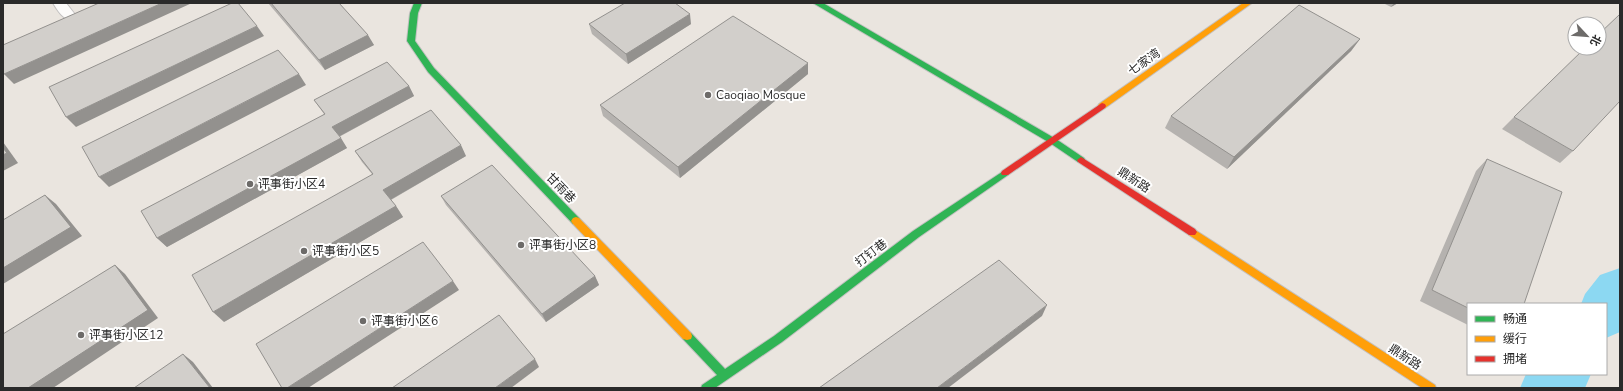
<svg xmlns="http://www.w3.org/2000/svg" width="1623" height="391" font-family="'Nunito Sans','Noto Sans SC',sans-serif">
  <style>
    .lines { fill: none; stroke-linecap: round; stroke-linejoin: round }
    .river { fill: #8cd8f2; fill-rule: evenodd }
    .lane-casing { stroke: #c3c1c1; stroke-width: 2 }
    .fast-casing { stroke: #c3c1c1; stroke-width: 2 }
    .slow-casing { stroke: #c3c1c1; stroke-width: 2 }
    .jam-casing { stroke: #c3c1c1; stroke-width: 2 }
    .lane { fill: #fcfbfa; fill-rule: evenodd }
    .fast { fill: #30b455; fill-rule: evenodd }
    .slow { fill: #ff9f0a; fill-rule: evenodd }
    .jam { fill: #e5322d; fill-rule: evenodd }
    .wall { fill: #b5b2af }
    .shaded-wall { fill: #93918e }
    .building { fill: #d2cfcb; stroke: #93918e }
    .poi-dot { fill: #6d6b69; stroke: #fff; stroke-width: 1.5 }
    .labels { text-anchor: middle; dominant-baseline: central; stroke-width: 4; stroke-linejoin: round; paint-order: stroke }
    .street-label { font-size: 12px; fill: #2a2a2a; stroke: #fff }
    .poi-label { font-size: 12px; fill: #2a2a2a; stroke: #fff; text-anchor: start }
  </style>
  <rect width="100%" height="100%" fill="#eae5df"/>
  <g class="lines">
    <g class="river">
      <path d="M 1620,268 L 1620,332 L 1606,338 L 1606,304 L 1581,304 L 1585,294 L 1600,275 Z"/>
      <path d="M 1526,374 L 1591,374 L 1585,388 L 1520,388 Z"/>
    </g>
    <defs>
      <path id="lane" d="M 53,3 L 66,3 L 77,17 L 76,20 C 65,23 58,11 53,3 Z"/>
      <g id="fast">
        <path d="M 414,3 L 422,3 L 418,13 L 415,41 L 434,68 L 579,218 L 581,221 L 579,224 L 573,224 L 428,72 L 407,41 L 410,13 Z"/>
        <path d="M 813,3 L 823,3 L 1056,139 L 1084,158 L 1085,160 L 1084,162 L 1078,162 L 1050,143 Z"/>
        <path d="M 1005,170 L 1008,171 L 1009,173 L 1008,175 L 919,237 L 782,342 L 715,388 L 701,388 L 702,385 L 717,375 L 683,339 L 682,336 L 683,333 L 687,332 L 691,333 L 725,369 L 774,336 L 913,231 Z"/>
      </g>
      <g id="slow">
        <path d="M 1243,3 L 1252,3 L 1105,108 L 1099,108 L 1098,106 L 1099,104 Z"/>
        <path d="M 576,217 L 579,218 L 691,333 L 692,336 L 691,339 L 687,340 L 683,339 L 573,224 L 571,221 L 573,218 Z"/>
        <path d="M 1192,228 L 1435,385 L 1436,388 L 1422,388 L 1189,235 L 1187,232 L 1189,229 Z"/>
      </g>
      <g id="jam">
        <path d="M 1102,103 L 1105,104 L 1106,106 L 1105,108 L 1008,175 L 1002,175 L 1001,173 L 1002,171 Z"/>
        <path d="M 1081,157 L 1195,229 L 1197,232 L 1195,235 L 1189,235 L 1078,162 L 1077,160 Z"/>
      </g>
    </defs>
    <use href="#lane" class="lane-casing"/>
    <use href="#fast" class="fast-casing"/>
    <use href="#slow" class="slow-casing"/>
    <use href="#jam" class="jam-casing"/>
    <use href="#lane" class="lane"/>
    <use href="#fast" class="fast"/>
    <use href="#slow" class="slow"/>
    <use href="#jam" class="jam"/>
  </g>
  <g class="wall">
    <path d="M 268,3 L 339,3 L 374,45 L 325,70 Z"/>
    <path d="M 1383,3 L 1398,3 L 1391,7 Z"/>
    <path d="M 589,24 L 691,24 L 628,64 L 592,34 Z"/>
    <path d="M 1360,39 L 1351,51 L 1227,169 L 1165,128 L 1171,116 Z"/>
    <path d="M 808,74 L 680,178 L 603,116 L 600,105 Z"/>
    <path d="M 409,86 L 414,96 L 339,137 L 347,148 L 167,247 L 157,238 L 324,114 L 314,100 Z"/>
    <path d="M 1514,117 L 1573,151 L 1560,163 L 1502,129 Z"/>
    <path d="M 355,151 L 466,156 L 391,200 L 396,206 L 403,217 L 224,322 L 372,174 L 362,162 Z"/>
    <path d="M 1487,159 L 1468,304 L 1468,325 L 1420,301 L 1476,171 Z"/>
    <path d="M 441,196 L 595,276 L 599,285 L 546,322 L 446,205 Z"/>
  </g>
  <g class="shaded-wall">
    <path d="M 162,3 L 192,3 L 14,84 L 4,74 Z"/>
    <path d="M 1394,3 L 1398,3 L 1391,7 Z"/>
    <path d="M 690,14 L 691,24 L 628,64 L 626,54 Z"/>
    <path d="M 257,26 L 264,36 L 76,127 L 66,117 Z"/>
    <path d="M 368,35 L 374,45 L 325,70 L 319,60 Z"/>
    <path d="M 1360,39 L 1351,51 L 1227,169 L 1234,157 Z"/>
    <path d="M 808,63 L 808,74 L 680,178 L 678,167 Z"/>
    <path d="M 299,74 L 306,85 L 109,187 L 99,177 Z"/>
    <path d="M 409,86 L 414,96 L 338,137 L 332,127 Z"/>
    <path d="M 341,138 L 347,148 L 167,247 L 157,238 Z"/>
    <path d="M 3,142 L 18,163 L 3,171 Z"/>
    <path d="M 461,145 L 466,156 L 390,200 L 383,190 Z"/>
    <path d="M 45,195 L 56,204 L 82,236 L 3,284 L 3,268 Z"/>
    <path d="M 396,206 L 403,217 L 224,322 L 213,312 Z"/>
    <path d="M 115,265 L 125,274 L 158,318 L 53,388 L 28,388 Z"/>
    <path d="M 595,276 L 599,285 L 546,322 L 542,314 Z"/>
    <path d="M 453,281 L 459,290 L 308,388 L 287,388 Z"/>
    <path d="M 1047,305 L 1042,316 L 948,388 L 937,388 Z"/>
    <path d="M 183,354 L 193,362 L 213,388 L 210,388 Z"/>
    <path d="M 535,359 L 539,367 L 511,388 L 495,388 Z"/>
  </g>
  <g class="building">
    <path d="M 99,3 L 162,3 L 4,74 L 3,72 L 3,45 Z"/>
    <path d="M 232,3 L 238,3 L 257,26 L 66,117 L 49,87 Z"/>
    <path d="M 271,3 L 339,3 L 368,35 L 319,60 Z"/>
    <path d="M 625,3 L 675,3 L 690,14 L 626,54 L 589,24 Z"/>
    <path d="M 1299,5 L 1360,39 L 1234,157 L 1171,116 Z"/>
    <path d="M 1619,15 L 1620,16 L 1620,101 L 1573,151 L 1514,117 L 1585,48 L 1599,48 L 1599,34 Z"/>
    <path d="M 733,16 L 808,63 L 678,167 L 600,105 Z"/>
    <path d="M 278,50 L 299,74 L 99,177 L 82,147 Z"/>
    <path d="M 387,62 L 409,86 L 332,127 L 341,138 L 157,238 L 141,211 L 325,114 L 314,100 Z"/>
    <path d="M 431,110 L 461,145 L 383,190 L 396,206 L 213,312 L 192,275 L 373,174 L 355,151 Z"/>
    <path d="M 3,148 L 7,153 L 3,155 Z"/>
    <path d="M 1487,159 L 1562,192 L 1524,304 L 1468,304 L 1468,308 L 1432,290 Z"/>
    <path d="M 492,165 L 595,276 L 542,314 L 441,196 Z"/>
    <path d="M 45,195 L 71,227 L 3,268 L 3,220 Z"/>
    <path d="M 423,242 L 453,281 L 287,388 L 282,388 L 256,344 Z"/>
    <path d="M 999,260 L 1047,305 L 937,388 L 819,388 Z"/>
    <path d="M 115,265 L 148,310 L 28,388 L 3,388 L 3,334 Z"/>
    <path d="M 499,315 L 535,359 L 495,388 L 392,388 Z"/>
    <path d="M 183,354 L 210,388 L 134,388 Z"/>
  </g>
  <g class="poi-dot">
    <circle cx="708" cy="95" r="4"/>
    <circle cx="250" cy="184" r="4"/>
    <circle cx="521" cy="245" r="4"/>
    <circle cx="304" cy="251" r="4"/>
    <circle cx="363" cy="321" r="4"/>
    <circle cx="81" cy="335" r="4"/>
  </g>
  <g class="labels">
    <g class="street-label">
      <text transform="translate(1144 62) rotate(-35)">七家湾</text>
      <text transform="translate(1134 180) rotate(33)">鼎新路</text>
      <text transform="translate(561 188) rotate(46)">甘雨巷</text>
      <text transform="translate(871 253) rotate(-37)">打钉巷</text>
      <text transform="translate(1405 357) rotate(33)">鼎新路</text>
    </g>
    <g class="poi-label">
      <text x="716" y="95">Caoqiao Mosque</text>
      <text x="258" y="184">评事街小区4</text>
      <text x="529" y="245">评事街小区8</text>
      <text x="312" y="251">评事街小区5</text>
      <text x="371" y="321">评事街小区6</text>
      <text x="89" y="335">评事街小区12</text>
    </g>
  </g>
  <rect width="1623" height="391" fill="none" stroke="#2a2a2a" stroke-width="8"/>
  <rect x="1467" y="303" width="140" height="72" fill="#ffffff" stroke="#aaaaaa"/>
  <rect x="1475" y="316" width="20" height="6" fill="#30b455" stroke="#aaaaaa"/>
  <text x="1503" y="323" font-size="12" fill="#2a2a2a">畅通</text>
  <rect x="1475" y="336" width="20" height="6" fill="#ff9f0a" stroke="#aaaaaa"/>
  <text x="1503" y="343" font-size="12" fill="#2a2a2a">缓行</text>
  <rect x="1475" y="356" width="20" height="6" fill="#e5322d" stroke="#aaaaaa"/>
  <text x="1503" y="363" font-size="12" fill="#2a2a2a">拥堵</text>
  <g transform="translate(1587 36) rotate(116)"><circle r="19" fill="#ffffff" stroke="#aaaaaa"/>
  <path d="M0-3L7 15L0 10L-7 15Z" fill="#6d6b69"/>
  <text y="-6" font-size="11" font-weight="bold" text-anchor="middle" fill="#2a2a2a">北</text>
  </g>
</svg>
